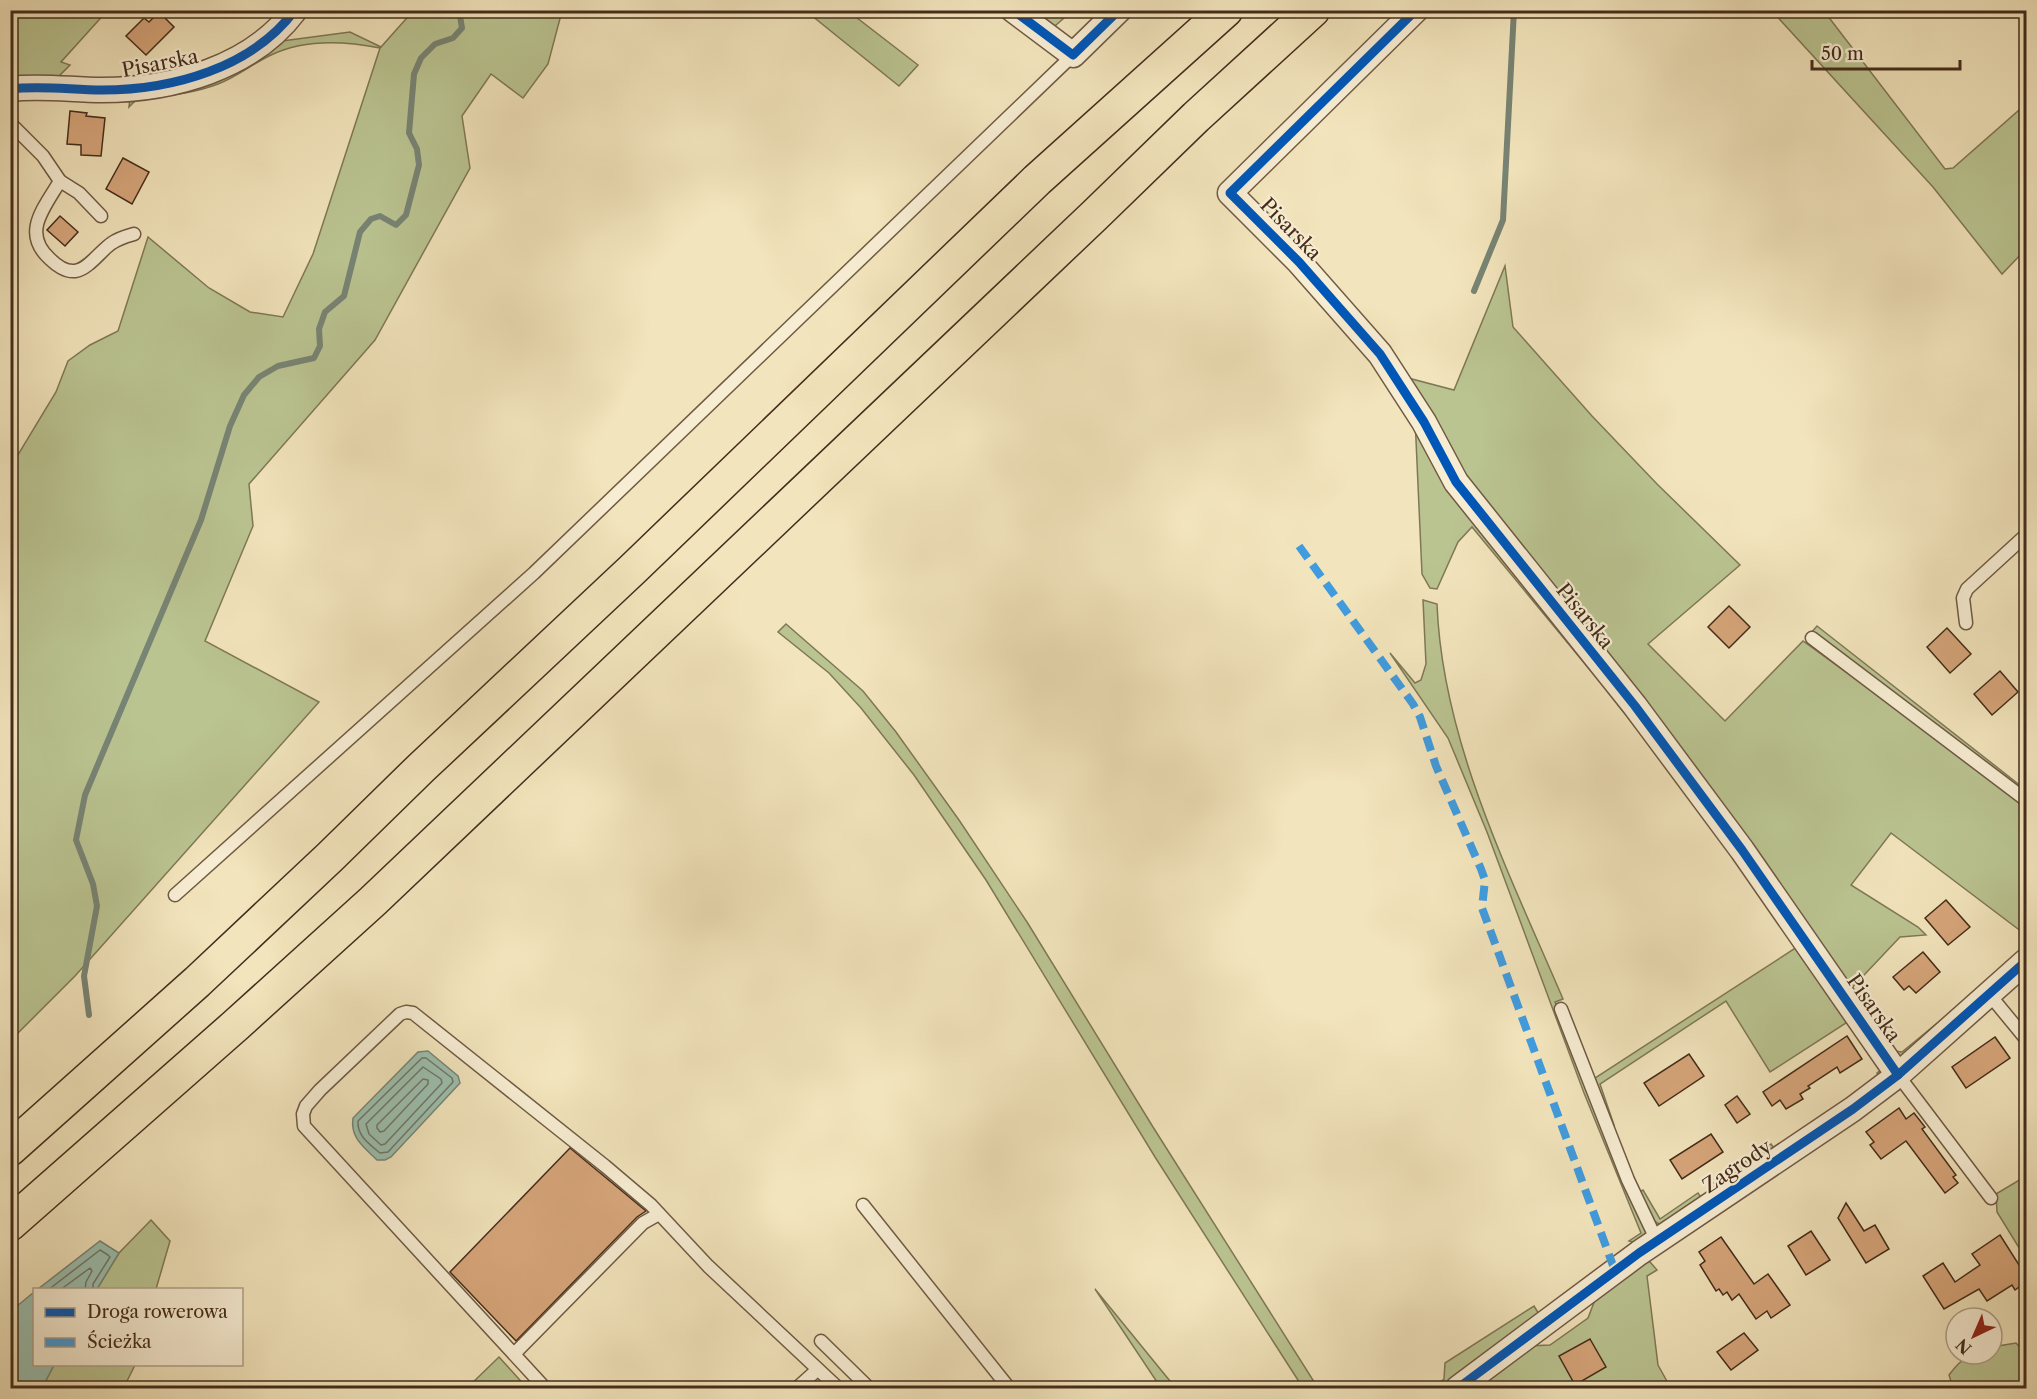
<svg xmlns="http://www.w3.org/2000/svg" width="2037" height="1399" font-family="'Libre Caslon Text',serif">
  <style>
    .green { fill: #bac491; stroke: #7f7856; stroke-width: 1.5 }
    .water { fill: #9bbfaf; stroke: #788474; stroke-width: 1.5 }
    .lines { fill: none; stroke-linecap: round; stroke-linejoin: round }
    .shore { stroke: #707665; stroke-width: 1.5 }
    .stream { stroke: #788474; stroke-width: 6 }
    .building { fill: #d6a57a; stroke: #442c1b; stroke-width: 1.5 }
    .service-casing { stroke: #705a43; stroke-width: 15 }
    .minor-casing { stroke: #705a43; stroke-width: 27 }
    .motorway-casing { stroke: #442c1b; stroke-width: 36 }
    .service { stroke: #f7edd3; stroke-width: 12 }
    .minor { stroke: #f7edd3; stroke-width: 24 }
    .motorway { stroke: #f2e4bc; stroke-width: 33 }
    .quiet { stroke: #409cdf; stroke-width: 8; stroke-dasharray: 15 8; stroke-linecap: butt }
    .cycleway-casing { stroke: #f7edd3; stroke-width: 13 }
    .cycleway { stroke: #0057b8; stroke-width: 9 }
    .labels { text-anchor: middle; dominant-baseline: central; stroke-width: 4.5; stroke-linejoin: round; paint-order: stroke }
    .street-label { font-size: 20px; fill: #442c1b; stroke: #f7edd3 }
  </style>
  <rect width="100%" height="100%" fill="#f2e4bc"/>
  <filter id="stains"><feTurbulence type="fractalNoise" baseFrequency=".00333" numOctaves="4"/><feColorMatrix values="0 0 0 0 .2 0 0 0 0 .09 0 0 0 0 .02 0 0 0 .5 -.17"/></filter>
  <radialGradient id="worn" r=".72"><stop offset=".6" stop-color="#630" stop-opacity="0"/><stop offset="1" stop-color="#630" stop-opacity=".3"/></radialGradient>
  <g class="green">
    <path d="M 11,11 L 107,11 L 61,62 L 70,65 L 54,81 L 11,84 Z"/>
    <path d="M 413,11 L 562,11 L 548,64 L 523,98 L 491,74 L 462,116 L 470,168 L 375,340 L 249,484 L 253,526 L 205,641 L 319,702 L 75,976 L 11,1040 L 10,468 L 56,392 L 68,361 L 90,345 L 118,331 L 148,237 L 209,288 L 250,312 L 283,317 L 313,254 L 380,48 C 345,41 304,39 271,55 C 252,64 237,77 218,84 C 192,94 163,96 136,100 L 129,107 L 130,98 L 282,41 L 350,32 L 381,47 Z"/>
    <path d="M 806,11 L 848,11 L 918,65 L 899,86 Z"/>
    <path d="M 1022,11 L 1072,11 L 1048,32 Z"/>
    <path d="M 1772,11 L 1824,11 L 1945,169 L 1953,168 L 2026,104 L 2026,249 L 2002,274 L 1933,187 Z"/>
    <path d="M 1505,266 L 1513,327 L 1592,416 L 1657,484 L 1740,565 L 1648,644 L 1725,721 L 1803,641 L 1951,748 L 2026,808 L 2026,935 L 1891,833 L 1851,885 L 1918,927 L 1926,935 L 1900,937 L 1848,992 L 1894,1051 L 1902,1052 L 1952,1011 L 1956,1016 L 1908,1057 L 1896,1058 L 1458,474 L 1408,378 L 1454,390 Z"/>
    <path d="M 1415,418 L 1438,466 L 1618,692 L 1719,826 L 1886,1063 L 1889,1067 L 1887,1074 L 1880,1078 L 1877,1073 L 1885,1067 L 1852,1019 L 1770,1072 L 1726,1001 L 1600,1084 L 1614,1125 L 1610,1123 L 1595,1078 L 1797,947 L 1719,836 L 1605,688 L 1472,527 L 1458,542 L 1437,589 L 1430,588 L 1422,574 Z"/>
    <path d="M 1423,600 L 1437,604 C 1442,741 1510,875 1563,999 L 1555,1002 L 1590,1097 L 1647,1234 L 1640,1244 L 1629,1241 L 1641,1233 L 1584,1093 L 1487,832 L 1448,738 L 1390,653 L 1415,683 L 1421,680 L 1426,664 Z"/>
    <path d="M 786,624 L 863,691 L 896,732 L 959,820 L 1027,922 L 1153,1127 L 1318,1388 L 1303,1388 L 1155,1157 L 986,880 L 914,775 L 861,708 L 829,673 L 778,632 Z"/>
    <path d="M 1817,626 L 2026,790 L 2026,795 L 1811,633 Z"/>
    <path d="M 1771,1144 L 1777,1152 L 1720,1191 L 1714,1183 Z"/>
    <path d="M 2026,1176 L 2026,1259 L 1997,1212 L 1996,1194 Z"/>
    <path d="M 1643,1190 L 1660,1219 L 1698,1193 L 1705,1203 L 1664,1227 L 1654,1221 L 1639,1192 Z"/>
    <path d="M 151,1220 L 170,1241 L 156,1289 L 97,1289 L 119,1253 Z"/>
    <path d="M 1643,1261 L 1650,1262 L 1657,1270 L 1647,1276 L 1658,1365 L 1668,1383 L 1677,1388 L 1472,1388 L 1527,1346 L 1550,1345 L 1588,1318 L 1598,1292 Z"/>
    <path d="M 1095,1289 L 1174,1386 L 1175,1388 L 1161,1388 Z"/>
    <path d="M 1534,1306 L 1542,1319 L 1446,1388 L 1432,1388 L 1444,1379 L 1445,1363 Z"/>
    <path d="M 2016,1343 L 2026,1354 L 2026,1388 L 1953,1388 L 1949,1375 C 1963,1356 1969,1354 1992,1354 L 1992,1347 Z"/>
    <path d="M 499,1357 L 527,1388 L 467,1388 Z"/>
    <path d="M 54,1365 L 135,1365 L 126,1383 L 121,1388 L 42,1388 Z"/>
  </g>
  <g class="water">
    <path d="M 428,1051 L 458,1076 L 460,1083 L 391,1157 L 385,1160 L 377,1160 C 364,1147 350,1138 353,1118 L 418,1052 Z"/>
    <path d="M 100,1241 L 119,1253 L 97,1289 L 38,1289 Z"/>
    <path d="M 34,1292 L 34,1364 L 54,1365 L 42,1388 L 11,1388 L 11,1311 Z"/>
  </g>
  <g class="lines">
    <g class="shore">
      <path d="M 422,1058 L 426,1058 L 452,1078 L 453,1082 L 388,1152 L 380,1153 C 369,1144 357,1136 358,1121 Z"/>
      <path d="M 423,1067 L 441,1079 L 442,1083 L 385,1144 L 381,1145 L 369,1134 L 366,1124 Z"/>
      <path d="M 423,1079 L 428,1080 L 428,1084 L 384,1131 L 380,1132 L 377,1128 L 377,1125 Z"/>
      <path d="M 48,1290 L 100,1250 L 108,1255 L 110,1257 L 93,1284 L 93,1290"/>
      <path d="M 60,1290 L 90,1268 L 92,1271 L 86,1282 L 85,1290"/>
    </g>
    <g class="stream">
      <path d="M 1474,291 L 1503,220 L 1514,10"/>
      <path d="M 89,1015 L 84,976 L 97,906 L 93,884 L 76,840 L 85,795 L 201,520 L 230,426 L 244,395 L 259,377 L 278,366 L 314,358 L 320,346 L 319,329 L 325,312 L 344,296 L 360,232 L 371,219 L 380,216 L 396,225 L 406,215 L 419,165 L 417,149 L 409,133 L 414,74 L 421,58 L 435,44 L 453,38 L 462,28 L 459,10"/>
    </g>
  </g>
  <g class="building">
    <path d="M 159,12 L 174,27 L 146,55 L 126,36 L 144,18 L 149,22 Z"/>
    <path d="M 70,111 L 87,113 L 86,116 L 105,118 L 101,156 L 81,155 L 81,145 L 67,144 Z"/>
    <path d="M 123,158 L 149,172 L 132,204 L 106,189 Z"/>
    <path d="M 60,216 L 78,232 L 65,246 L 47,230 Z"/>
    <path d="M 1729,606 L 1750,627 L 1729,648 L 1708,627 Z"/>
    <path d="M 1947,628 L 1971,654 L 1950,673 L 1927,647 Z"/>
    <path d="M 2000,671 L 2018,692 L 1992,715 L 1974,694 Z"/>
    <path d="M 1946,900 L 1970,927 L 1948,945 L 1925,918 Z"/>
    <path d="M 1923,952 L 1940,972 L 1916,993 L 1909,986 L 1904,990 L 1893,977 Z"/>
    <path d="M 1847,1036 L 1862,1059 L 1840,1073 L 1837,1067 L 1808,1086 L 1810,1088 L 1800,1094 L 1803,1099 L 1786,1109 L 1780,1100 L 1772,1106 L 1763,1092 Z"/>
    <path d="M 1995,1037 L 2010,1058 L 1966,1088 L 1952,1067 Z"/>
    <path d="M 1689,1054 L 1704,1076 L 1659,1106 L 1644,1083 Z"/>
    <path d="M 1737,1096 L 1750,1114 L 1737,1123 L 1725,1105 Z"/>
    <path d="M 1899,1108 L 1906,1119 L 1914,1113 L 1925,1127 L 1922,1129 L 1956,1175 L 1953,1177 L 1958,1183 L 1945,1193 L 1906,1141 L 1881,1159 L 1870,1145 L 1874,1142 L 1866,1132 Z"/>
    <path d="M 1711,1134 L 1723,1152 L 1682,1179 L 1670,1160 Z"/>
    <path d="M 570,1148 L 646,1211 L 637,1217 L 516,1341 L 450,1272 Z"/>
    <path d="M 1846,1203 L 1864,1231 L 1875,1225 L 1889,1249 L 1866,1263 L 1838,1218 Z"/>
    <path d="M 1811,1231 L 1830,1260 L 1806,1275 L 1788,1246 Z"/>
    <path d="M 2000,1235 L 2026,1276 L 2026,1282 L 2015,1290 L 2012,1285 L 1987,1301 L 1979,1289 L 1944,1309 L 1923,1276 L 1943,1263 L 1955,1282 L 1980,1265 L 1972,1254 Z"/>
    <path d="M 1721,1237 L 1754,1284 L 1768,1274 L 1790,1305 L 1771,1318 L 1767,1311 L 1756,1319 L 1739,1294 L 1732,1300 L 1727,1292 L 1723,1295 L 1719,1289 L 1716,1291 L 1700,1265 L 1705,1261 L 1699,1252 Z"/>
    <path d="M 1744,1333 L 1758,1350 L 1731,1370 L 1717,1352 Z"/>
    <path d="M 1590,1339 L 1606,1367 L 1575,1385 L 1559,1356 Z"/>
  </g>
  <g class="lines">
    <defs>
      <g id="service">
        <path d="M 10,123 L 43,156 L 60,181 C 44,208 21,233 50,259 C 56,265 66,272 75,271 C 89,269 101,250 112,243 C 119,238 127,236 134,234"/>
        <path d="M 60,181 L 79,193 L 101,216"/>
        <path d="M 1966,623 L 1963,598 L 1967,589 L 2026,535"/>
        <path d="M 1812,638 L 2026,800"/>
        <path d="M 175,895 L 534,573 L 1073,55"/>
        <path d="M 1989,994 L 2026,1039"/>
        <path d="M 1561,1009 L 1628,1180 L 1657,1241"/>
        <path d="M 1898,1075 L 1991,1198"/>
        <path d="M 863,1205 L 1009,1388"/>
        <path d="M 821,1341 L 869,1388"/>
        <path d="M 514,1354 L 643,1223 L 659,1214"/>
        <path d="M 545,1388 L 304,1126 L 303,1114 L 306,1106 L 320,1090 L 400,1014 L 406,1012 L 413,1013 L 605,1166 L 651,1205 L 708,1266 L 838,1388"/>
        <path d="M 797,1388 L 817,1370"/>
      </g>
      <g id="minor">
        <path d="M 1013,10 L 1073,55 L 1119,10"/>
        <path d="M 1416,10 L 1230,193 L 1299,262 L 1380,354 L 1424,422 L 1456,482 L 1635,706 L 1742,850 L 1898,1075"/>
        <path d="M 10,89 C 41,85 72,90 102,90 C 172,90 252,68 295,10"/>
        <path d="M 1458,1388 L 1639,1253 L 1853,1109 L 1898,1075 L 2026,961"/>
      </g>
      <g id="motorway">
        <path d="M 10,1149 L 197,982 L 330,857 L 421,768 L 633,569 L 1037,180 L 1226,10"/>
        <path d="M 10,1224 L 236,1025 L 373,901 L 1095,215 L 1196,117 L 1313,10"/>
      </g>
    </defs>
    <use href="#service" class="service-casing"/>
    <use href="#minor" class="minor-casing"/>
    <use href="#motorway" class="motorway-casing"/>
    <use href="#service" class="service"/>
    <use href="#minor" class="minor"/>
    <use href="#motorway" class="motorway"/>
    <path class="quiet" d="M 1299,546 L 1413,704 L 1420,717 L 1436,766 L 1481,869 L 1485,880 L 1482,908 L 1615,1271"/>
    <defs>
      <g id="cycleway">
        <path d="M 1013,10 L 1073,55 L 1119,10"/>
        <path d="M 1416,10 L 1230,193 L 1299,262 L 1380,354 L 1424,422 L 1456,482 L 1635,706 L 1742,850 L 1898,1075"/>
        <path d="M 10,89 C 41,85 72,90 102,90 C 172,90 252,68 295,10"/>
        <path d="M 1458,1388 L 1639,1253 L 1853,1109 L 1898,1075 L 2026,961"/>
      </g>
    </defs>
    <use href="#cycleway" class="cycleway-casing"/>
    <use href="#cycleway" class="cycleway"/>
  </g>
  <g class="labels">
    <g class="street-label">
      <text transform="translate(160 63) rotate(-11)">Pisarska</text>
      <text transform="translate(1291 229) rotate(46)">Pisarska</text>
      <text transform="translate(1585 616) rotate(51)">Pisarska</text>
      <text transform="translate(1874 1008) rotate(55)">Pisarska</text>
      <text transform="translate(1737 1166) rotate(-34)">Zagrody</text>
    </g>
  </g>
  <rect width="2037" height="1399" fill="none" stroke="#f2e4bc" stroke-width="36"/>
  <rect x="12" y="12" width="2013" height="1375" fill="none" stroke="#442c1b" stroke-width="3"/>
  <rect x="18" y="18" width="2001" height="1363" fill="none" stroke="#442c1b" stroke-width="1.5"/>
  <rect x="33" y="1288" width="210" height="78" fill="#f7edd3" stroke="#afa089" stroke-width="1.5"/>
  <rect x="45" y="1308" width="30" height="9" fill="#0057b8" stroke="#afa089" stroke-width="1.5"/>
  <text x="87" y="1318" font-size="18" fill="#442c1b">Droga rowerowa</text>
  <rect x="45" y="1338" width="30" height="9" fill="#409cdf" stroke="#afa089" stroke-width="1.5"/>
  <text x="87" y="1348" font-size="18" fill="#442c1b">Ścieżka</text>
  <g transform="translate(1974 1336) rotate(224)"><circle r="28" fill="#f7edd3" stroke="#afa089" stroke-width="1.5"/>
  <path d="M0-4.5L10 22L0 15L-10 22Z" fill="#8f2418"/>
  <text y="-9" font-size="16" font-weight="bold" text-anchor="middle" fill="#442c1b">N</text>
  </g>
  <path d="M1812 60v9h148v-9" fill="none" stroke="#442c1b" stroke-width="3"/>
  <text x="1821" y="60" font-size="18" fill="#442c1b" stroke="#f7edd3" stroke-width="4.5" paint-order="stroke">50 m</text>
  <rect width="100%" height="100%" filter="url(#stains)"/>
  <rect width="100%" height="100%" fill="url(#worn)"/>
</svg>
